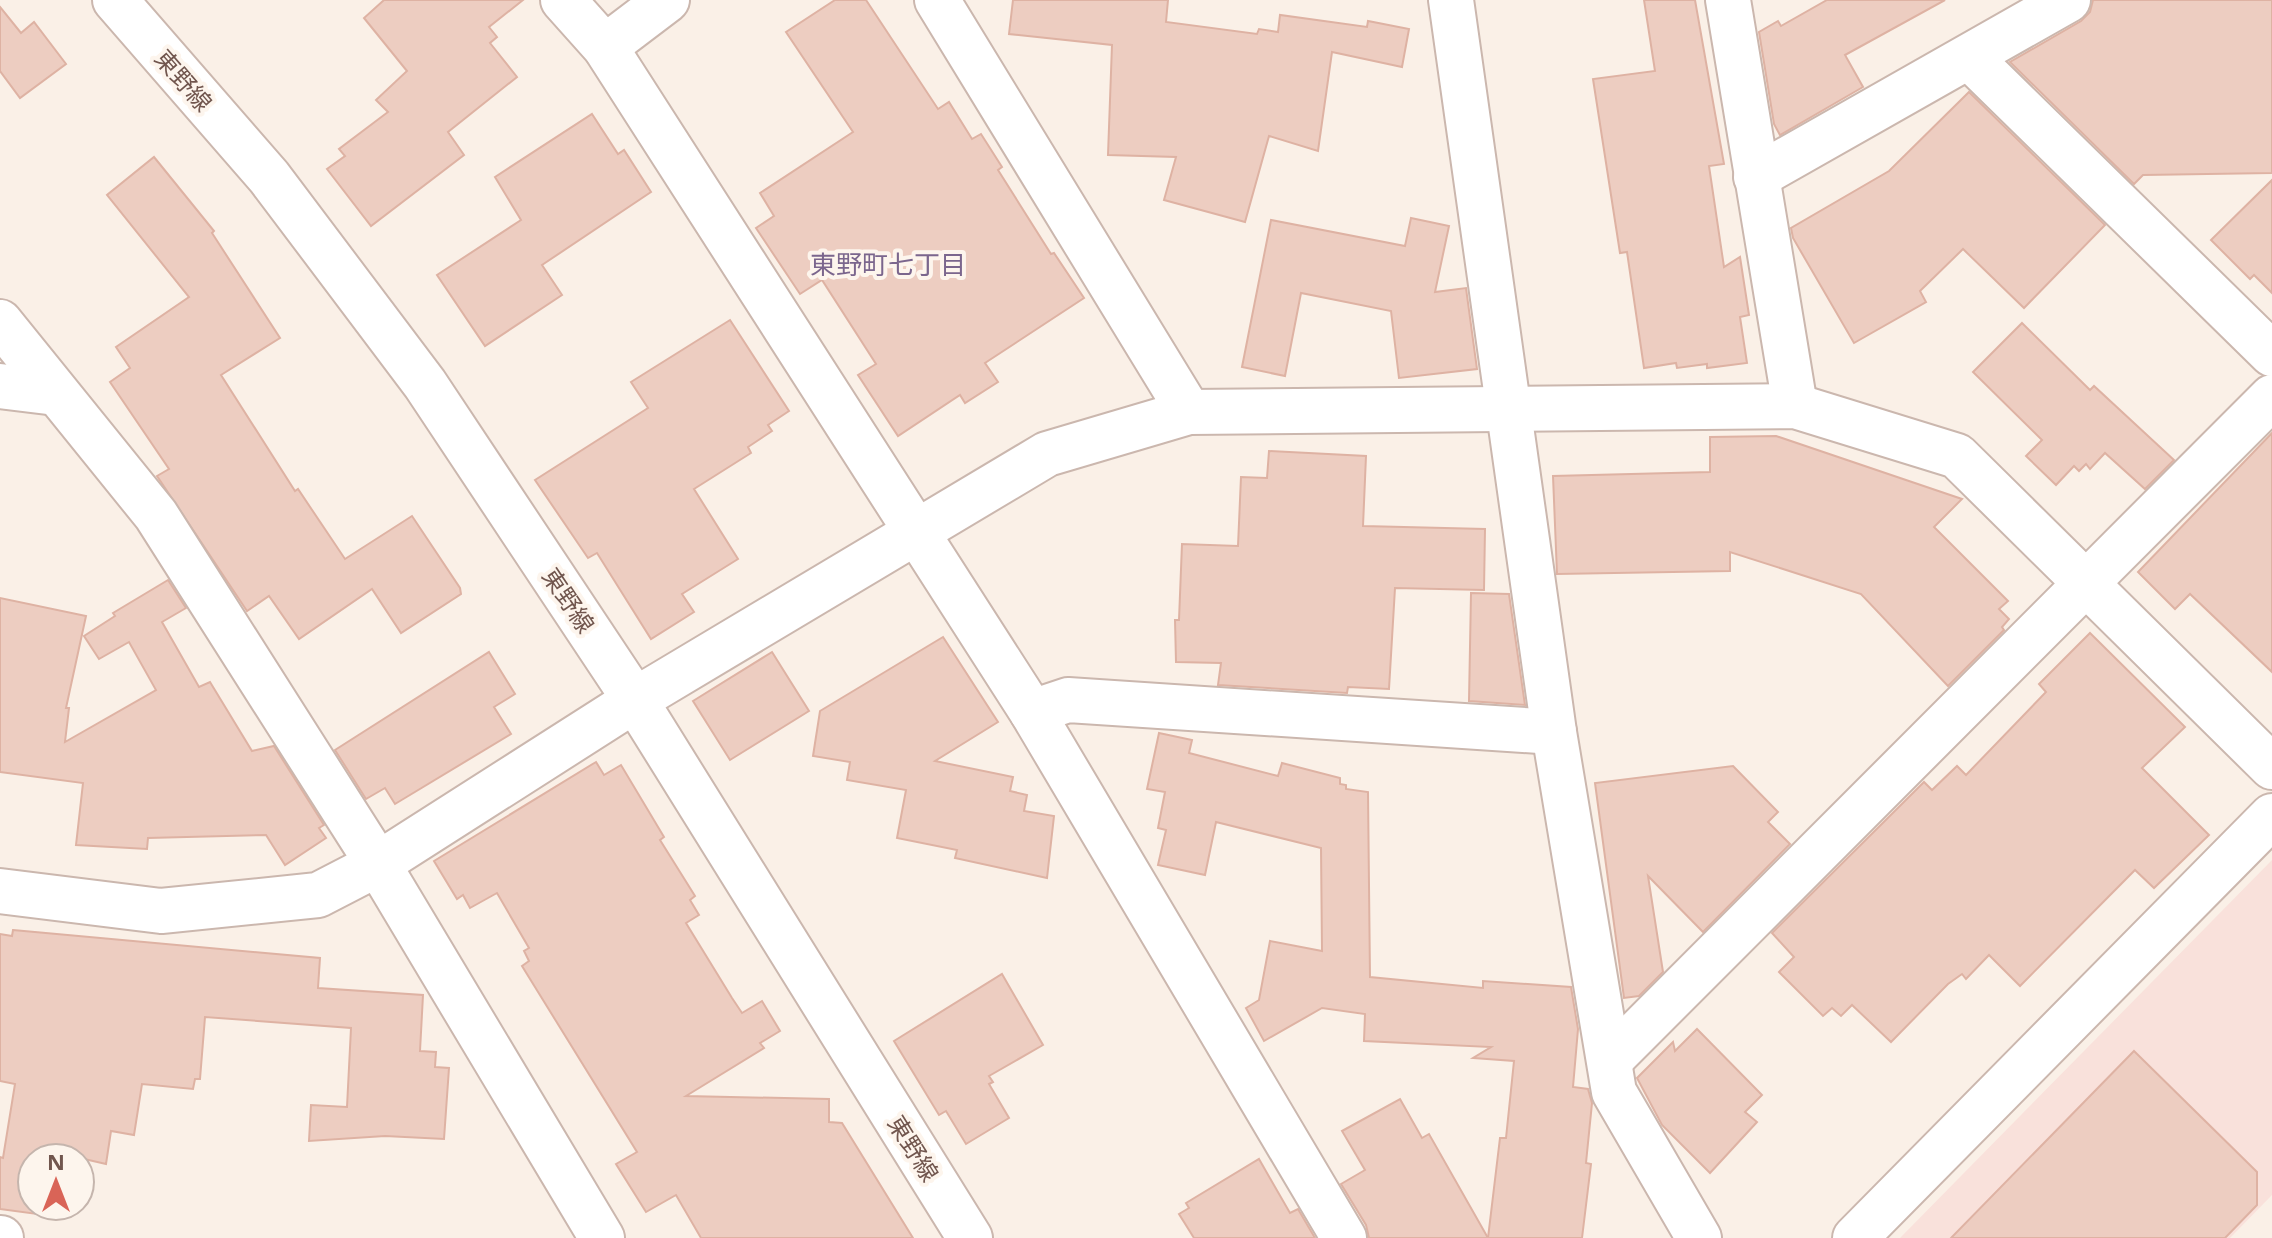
<svg xmlns="http://www.w3.org/2000/svg" width="2272" height="1238" font-family="'Noto Sans','Noto Sans JP',sans-serif">
  <style>
    .commercial { fill: #f9e1db }
    .building { fill: #edcdc1; stroke: #deb2a3; stroke-width: 2 }
    .lines { fill: none; stroke-linecap: round; stroke-linejoin: round }
    .minor-casing { stroke: #cbb7ae; stroke-width: 48 }
    .minor { stroke: #fff; stroke-width: 44 }
    .labels { text-anchor: middle; dominant-baseline: central; stroke-width: 8; stroke-linejoin: round; paint-order: stroke }
    .street-label { font-size: 24px; fill: #71564e; stroke: #fdf5ed }
    .neighbourhood-label { font-size: 26px; fill: #7b668d; stroke: #fdf5ed }
  </style>
  <rect width="100%" height="100%" fill="#faf0e7"/>
  <path class="commercial" d="M 2272,860 L 2272,1195 L 2230,1238 L 1900,1238 Z"/>
  <g class="building">
    <path d="M 384,0 L 523,0 L 489,27 L 497,37 L 490,43 L 517,77 L 448,132 L 464,155 L 371,226 L 327,169 L 345,156 L 339,149 L 388,112 L 376,100 L 407,71 L 364,18 Z"/>
    <path d="M 835,0 L 866,0 L 938,109 L 949,102 L 972,139 L 981,134 L 1002,167 L 998,170 L 1051,254 L 1054,253 L 1084,298 L 985,363 L 998,382 L 965,403 L 960,395 L 898,436 L 858,375 L 876,364 L 822,280 L 800,294 L 756,228 L 774,216 L 760,193 L 853,132 L 786,32 Z"/>
    <path d="M 1013,0 L 1168,0 L 1166,22 L 1257,34 L 1259,29 L 1278,32 L 1280,15 L 1367,27 L 1368,21 L 1409,29 L 1402,67 L 1332,52 L 1318,151 L 1269,136 L 1245,222 L 1164,200 L 1176,157 L 1108,155 L 1112,45 L 1009,34 Z"/>
    <path d="M 1644,0 L 1695,0 L 1724,164 L 1709,166 L 1724,267 L 1740,257 L 1749,315 L 1740,317 L 1747,363 L 1707,368 L 1707,364 L 1677,368 L 1676,363 L 1644,368 L 1627,252 L 1620,253 L 1593,79 L 1655,71 Z"/>
    <path d="M 1827,0 L 1945,0 L 1845,55 L 1863,87 L 1780,135 L 1774,124 L 1759,32 L 1778,21 L 1781,26 Z"/>
    <path d="M 2093,0 L 2272,0 L 2272,173 L 2143,175 L 2134,184 L 2010,62 L 2081,21 L 2090,12 Z"/>
    <path d="M 0,7 L 21,33 L 34,22 L 66,64 L 20,98 L 0,71 Z"/>
    <path d="M 1969,92 L 2105,225 L 2024,308 L 1963,249 L 1920,291 L 1926,302 L 1854,343 L 1793,238 L 1791,228 L 1889,171 Z"/>
    <path d="M 592,114 L 618,154 L 624,150 L 651,192 L 542,265 L 562,295 L 485,346 L 437,275 L 521,220 L 495,177 Z"/>
    <path d="M 154,157 L 214,231 L 212,233 L 280,338 L 221,375 L 295,491 L 298,489 L 345,559 L 412,516 L 460,588 L 461,594 L 401,633 L 372,589 L 299,639 L 269,596 L 247,611 L 157,476 L 169,469 L 110,382 L 130,368 L 116,347 L 189,297 L 107,195 Z"/>
    <path d="M 2272,180 L 2272,293 L 2254,275 L 2250,279 L 2211,240 Z"/>
    <path d="M 1411,218 L 1449,226 L 1435,292 L 1466,288 L 1477,369 L 1399,378 L 1391,311 L 1301,293 L 1285,376 L 1242,367 L 1271,220 L 1405,246 Z"/>
    <path d="M 730,320 L 789,411 L 768,425 L 772,431 L 748,447 L 751,453 L 694,489 L 738,559 L 682,594 L 694,612 L 651,639 L 597,553 L 588,558 L 535,480 L 648,408 L 631,382 Z"/>
    <path d="M 2022,323 L 2090,390 L 2094,386 L 2174,460 L 2145,489 L 2105,453 L 2090,469 L 2086,464 L 2079,471 L 2074,466 L 2056,485 L 2026,456 L 2042,440 L 1973,372 Z"/>
    <path d="M 2272,433 L 2272,672 L 2190,594 L 2175,609 L 2138,572 Z"/>
    <path d="M 1776,436 L 1962,499 L 1934,527 L 2008,601 L 1999,609 L 2009,619 L 2002,627 L 2004,630 L 1948,686 L 1861,594 L 1730,552 L 1730,571 L 1557,574 L 1553,476 L 1710,472 L 1710,437 Z"/>
    <path d="M 1269,451 L 1366,456 L 1363,526 L 1485,529 L 1484,590 L 1395,588 L 1389,689 L 1348,687 L 1347,693 L 1218,685 L 1221,663 L 1176,662 L 1175,620 L 1179,620 L 1182,544 L 1238,546 L 1241,477 L 1267,478 Z"/>
    <path d="M 168,580 L 186,608 L 162,622 L 199,687 L 210,682 L 252,751 L 274,746 L 324,825 L 319,828 L 326,838 L 285,865 L 266,835 L 148,838 L 147,849 L 76,845 L 83,783 L 0,772 L 0,598 L 86,616 L 66,708 L 69,708 L 65,742 L 156,690 L 129,642 L 99,659 L 84,636 L 115,616 L 113,613 Z"/>
    <path d="M 1471,593 L 1509,594 L 1525,705 L 1469,701 Z"/>
    <path d="M 2090,633 L 2185,727 L 2142,768 L 2209,835 L 2154,888 L 2135,870 L 2020,986 L 1989,955 L 1966,979 L 1962,974 L 1948,984 L 1891,1042 L 1852,1005 L 1841,1016 L 1832,1008 L 1823,1016 L 1779,972 L 1794,957 L 1772,933 L 1924,782 L 1932,790 L 1957,766 L 1966,775 L 2046,692 L 2039,684 Z"/>
    <path d="M 943,637 L 998,722 L 935,761 L 1013,777 L 1010,791 L 1027,795 L 1024,811 L 1054,816 L 1047,878 L 955,858 L 957,850 L 897,838 L 906,790 L 847,780 L 850,762 L 813,756 L 820,711 Z"/>
    <path d="M 489,652 L 515,694 L 494,707 L 511,734 L 395,804 L 385,788 L 366,799 L 335,750 Z"/>
    <path d="M 772,652 L 809,711 L 730,760 L 693,701 Z"/>
    <path d="M 1159,733 L 1192,740 L 1189,753 L 1278,776 L 1282,763 L 1340,778 L 1340,784 L 1346,785 L 1346,789 L 1368,792 L 1370,977 L 1483,988 L 1483,981 L 1571,987 L 1578,1029 L 1573,1087 L 1588,1089 L 1592,1103 L 1586,1163 L 1591,1164 L 1582,1238 L 1488,1238 L 1500,1138 L 1506,1138 L 1514,1061 L 1473,1058 L 1491,1047 L 1364,1041 L 1365,1014 L 1322,1008 L 1264,1041 L 1246,1008 L 1259,1000 L 1270,941 L 1322,951 L 1321,848 L 1216,822 L 1205,875 L 1158,865 L 1166,830 L 1158,828 L 1165,792 L 1147,789 Z"/>
    <path d="M 596,762 L 604,775 L 621,765 L 664,837 L 660,840 L 695,896 L 690,900 L 699,915 L 686,923 L 732,998 L 742,1013 L 762,1001 L 780,1031 L 760,1043 L 764,1048 L 686,1096 L 829,1099 L 829,1122 L 842,1123 L 913,1238 L 701,1238 L 676,1195 L 646,1212 L 616,1164 L 637,1152 L 522,966 L 529,961 L 524,951 L 529,948 L 497,893 L 470,908 L 463,895 L 457,899 L 434,861 Z"/>
    <path d="M 1733,766 L 1778,812 L 1768,822 L 1790,844 L 1703,932 L 1648,876 L 1663,972 L 1639,996 L 1624,998 L 1595,783 Z"/>
    <path d="M 13,930 L 320,958 L 318,988 L 423,995 L 420,1051 L 436,1052 L 435,1067 L 449,1068 L 444,1139 L 385,1136 L 309,1141 L 311,1105 L 347,1107 L 351,1028 L 205,1017 L 200,1079 L 195,1079 L 193,1089 L 142,1084 L 134,1135 L 111,1131 L 106,1164 L 80,1158 L 32,1158 L 32,1206 L 46,1208 L 39,1207 L 37,1214 L 0,1209 L 0,1157 L 3,1158 L 15,1084 L 0,1081 L 0,934 L 12,936 Z"/>
    <path d="M 1002,974 L 1043,1045 L 989,1076 L 993,1082 L 989,1084 L 1009,1118 L 966,1144 L 946,1111 L 939,1115 L 894,1041 Z"/>
    <path d="M 1697,1029 L 1762,1095 L 1745,1112 L 1757,1122 L 1710,1173 L 1662,1125 L 1637,1078 L 1673,1042 L 1675,1051 Z"/>
    <path d="M 2134,1051 L 2257,1172 L 2257,1205 L 2225,1238 L 1951,1238 Z"/>
    <path d="M 1400,1099 L 1422,1138 L 1429,1134 L 1488,1238 L 1369,1238 L 1366,1225 L 1341,1184 L 1365,1170 L 1342,1131 Z"/>
    <path d="M 1259,1159 L 1290,1213 L 1298,1209 L 1315,1238 L 1194,1238 L 1179,1214 L 1189,1208 L 1186,1203 Z"/>
  </g>
  <g class="lines">
    <defs>
      <g id="minor">
        <path d="M 115,0 L 269,177 L 425,384 L 635,700 L 970,1238"/>
        <path d="M 563,0 L 605,47 L 1032,712 L 1344,1238"/>
        <path d="M 937,0 L 1189,412"/>
        <path d="M 1451,0 L 1554,732 L 1614,1092 L 1699,1238"/>
        <path d="M 1728,0 L 1795,406"/>
        <path d="M 605,47 L 667,0"/>
        <path d="M 1970,58 L 2272,354"/>
        <path d="M 1756,177 L 2068,0"/>
        <path d="M 0,322 L 156,515 L 378,864 L 602,1238"/>
        <path d="M 0,386 L 56,393"/>
        <path d="M 1032,712 L 1068,700 L 1554,732"/>
        <path d="M 0,891 L 161,911 L 318,895 L 378,864 L 635,700 L 1047,454 L 1189,412 L 1795,406 L 1957,456 L 2272,767"/>
        <path d="M 1610,1060 L 2272,397"/>
        <path d="M 0,1238 L 1,1238"/>
        <path d="M 1855,1238 L 2272,816"/>
      </g>
    </defs>
    <use href="#minor" class="minor-casing"/>
    <use href="#minor" class="minor"/>
  </g>
  <g class="labels">
    <g class="street-label">
      <text transform="translate(184 80) rotate(49)">東野線</text>
      <text transform="translate(569 600) rotate(56)">東野線</text>
      <text transform="translate(914 1148) rotate(58)">東野線</text>
    </g>
    <g class="neighbourhood-label">
      <text x="888" y="264">東野町七丁目</text>
    </g>
  </g>
  <g transform="translate(56 1182)"><circle r="38" fill="#fdf5ed" stroke="#c5b5ad" stroke-width="2"/>
  <path d="M0-6L14 30L0 20L-14 30Z" fill="#d96457"/>
  <text y="-12" font-size="22" font-weight="bold" text-anchor="middle" fill="#71564e">N</text>
  </g>
</svg>
